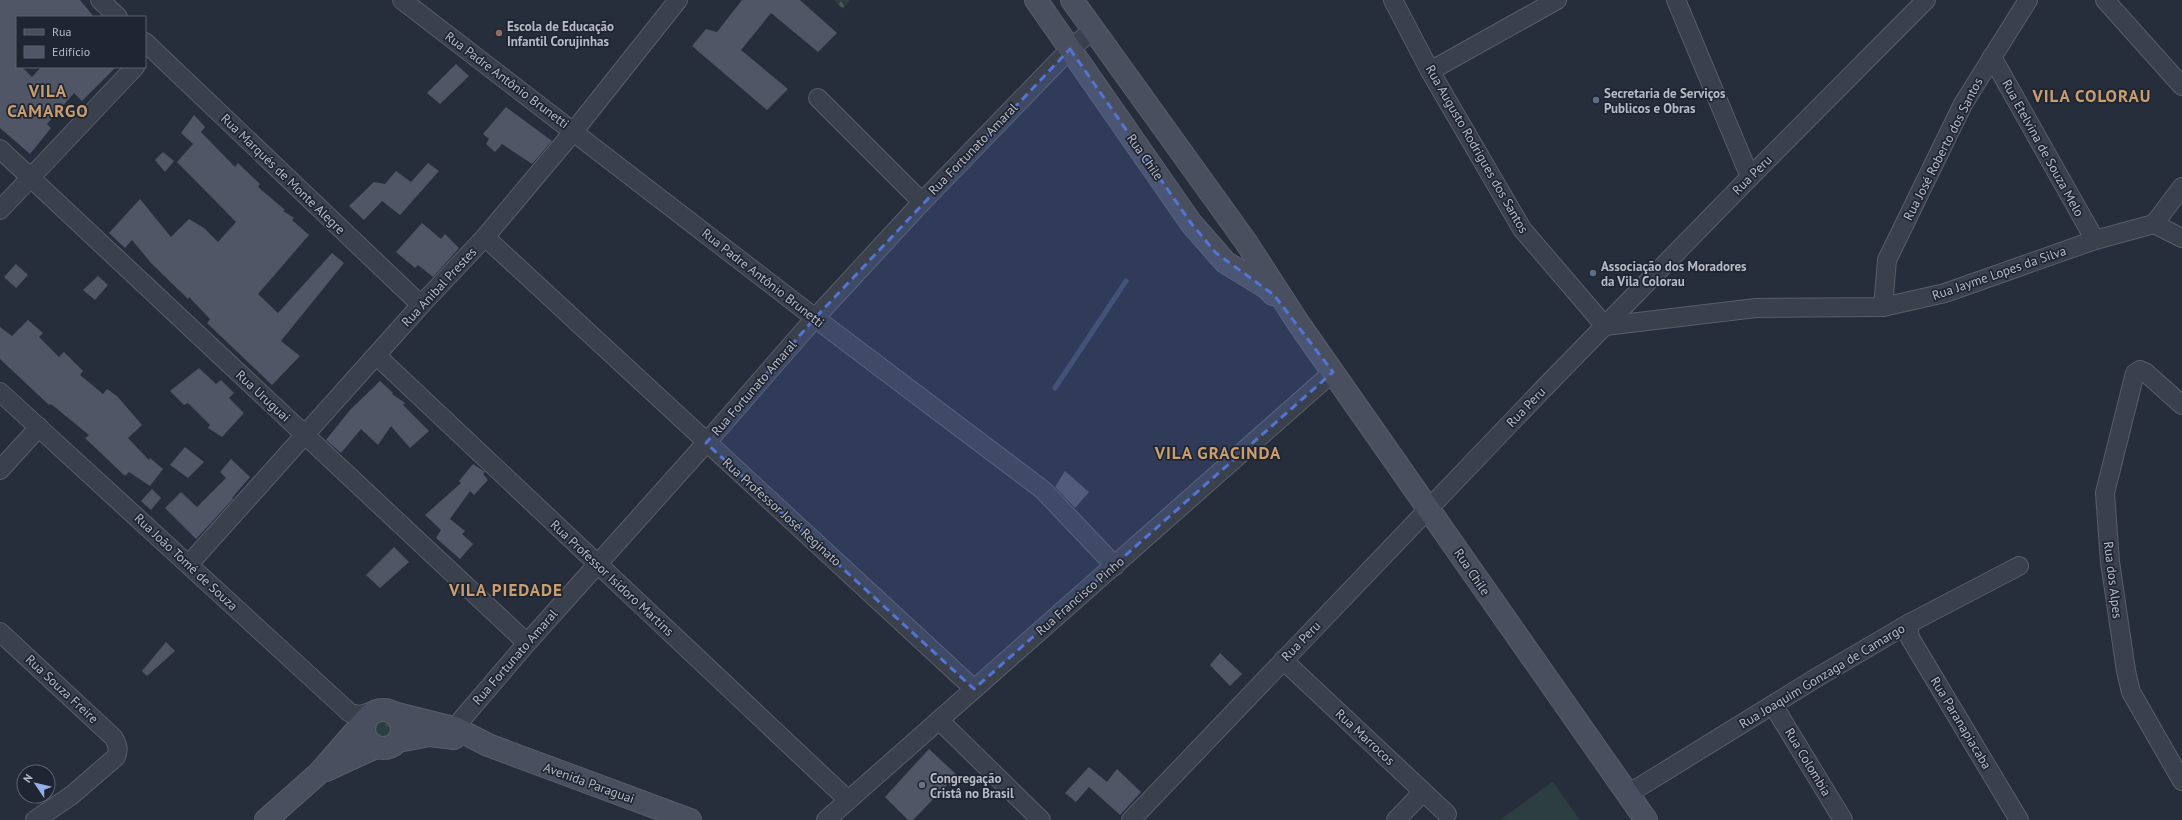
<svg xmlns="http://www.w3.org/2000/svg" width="2182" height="820" font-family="'PT Sans',sans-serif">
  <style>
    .grass { fill: url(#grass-tufts) }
    .forest { fill: url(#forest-firs) }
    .pitch { fill: #2c3e41 }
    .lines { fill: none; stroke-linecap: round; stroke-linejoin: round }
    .stream { stroke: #3e4a62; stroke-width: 5 }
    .building { fill: #505666 }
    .street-casing { stroke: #585e6a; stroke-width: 20 }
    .secondary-casing { stroke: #585e6a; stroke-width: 24 }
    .street { stroke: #3a404c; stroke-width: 18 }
    .secondary { stroke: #494f5e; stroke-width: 22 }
    .marked { fill: #5374d2; fill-opacity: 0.2; stroke: #5374d2; stroke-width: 3; stroke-dasharray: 8 5; stroke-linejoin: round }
    .education-dot { fill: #8d6e63; stroke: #1f2531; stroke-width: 1.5 }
    .service-dot { fill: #5c6f8a; stroke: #1f2531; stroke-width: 1.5 }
    .worship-dot { fill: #6b7280; stroke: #1f2531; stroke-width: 1.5 }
    .labels { text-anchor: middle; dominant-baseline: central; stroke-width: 3.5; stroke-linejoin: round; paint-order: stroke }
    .poi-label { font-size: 13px; font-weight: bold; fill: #b6bbc7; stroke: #1f2531; text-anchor: start }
    .street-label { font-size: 13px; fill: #b6bbc7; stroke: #1f2531 }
    .district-label { font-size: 17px; font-weight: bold; letter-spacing: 1px; fill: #ca9e6e; stroke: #1f2531 }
  </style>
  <defs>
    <pattern id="grass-tufts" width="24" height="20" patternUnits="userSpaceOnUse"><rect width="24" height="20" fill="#2c3e41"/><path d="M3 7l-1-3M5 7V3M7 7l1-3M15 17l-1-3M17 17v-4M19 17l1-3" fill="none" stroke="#48585b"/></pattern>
    <pattern id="forest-firs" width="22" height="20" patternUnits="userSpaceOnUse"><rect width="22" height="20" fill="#2c3e41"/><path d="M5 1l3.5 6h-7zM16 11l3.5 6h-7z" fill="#48585b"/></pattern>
  </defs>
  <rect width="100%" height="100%" fill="#272e3b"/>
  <circle class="grass" cx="383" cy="729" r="12"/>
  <path class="forest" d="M 834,0 L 850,0 L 843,9 Z"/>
  <path class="pitch" d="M 1553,782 L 1580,820 L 1500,820 L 1552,782 Z"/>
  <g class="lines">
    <path class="stream" d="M 1055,388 L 1126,281"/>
  </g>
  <g class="building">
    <path d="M 0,0 L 80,0 L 94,17 L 17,17 L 17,67 L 22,67 L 32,77 L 41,67 L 116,67 L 82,101 L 74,93 L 47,124 L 51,128 L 30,154 L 0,128 Z"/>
    <path d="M 742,0 L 800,0 L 837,33 L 818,52 L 771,13 L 741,50 L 788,89 L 767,110 L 692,46 L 706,29 L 717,32 Z"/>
    <path d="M 456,64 L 469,76 L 440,104 L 427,93 Z"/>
    <path d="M 506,107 L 552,141 L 532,164 L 502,144 L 495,152 L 486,144 L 489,139 L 483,134 Z"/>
    <path d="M 194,115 L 205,127 L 201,132 L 235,167 L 238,163 L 260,184 L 258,187 L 285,210 L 283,211 L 294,218 L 292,220 L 309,235 L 258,294 L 278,313 L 332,253 L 344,263 L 281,341 L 300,356 L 272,385 L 207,323 L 210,319 L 189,297 L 188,299 L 151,263 L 132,240 L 125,248 L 109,233 L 140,199 L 171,237 L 189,219 L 204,228 L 218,242 L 236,222 L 177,162 L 193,144 L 181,133 Z"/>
    <path d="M 163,152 L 174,161 L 165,172 L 155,160 Z"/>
    <path d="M 428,163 L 439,171 L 400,215 L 382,201 L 364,220 L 349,206 L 374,182 L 385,184 L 396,171 L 411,182 Z"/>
    <path d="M 422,223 L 441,239 L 445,234 L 459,248 L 433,277 L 418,265 L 415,268 L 396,252 Z"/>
    <path d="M 16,264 L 28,275 L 16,288 L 4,277 Z"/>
    <path d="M 98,276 L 108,285 L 95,300 L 83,290 Z"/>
    <path d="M 28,320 L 43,333 L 39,337 L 59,357 L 64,352 L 83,371 L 80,375 L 103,394 L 107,389 L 117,396 L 142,425 L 128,438 L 149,460 L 150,458 L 163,469 L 150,486 L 129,472 L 125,476 L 85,438 L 89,435 L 51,404 L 49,405 L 0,359 L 0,327 L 12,336 Z"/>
    <path d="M 199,368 L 216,384 L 221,380 L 234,393 L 229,398 L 244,413 L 222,437 L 208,428 L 210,425 L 188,403 L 184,405 L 170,391 Z"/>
    <path d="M 380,381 L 393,393 L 392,394 L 405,403 L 403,405 L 429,431 L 410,448 L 391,426 L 378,445 L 361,429 L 341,453 L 326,440 L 350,410 Z"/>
    <path d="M 185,447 L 204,462 L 188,478 L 170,465 Z"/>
    <path d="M 231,459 L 250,477 L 232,498 L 233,499 L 196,539 L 165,508 L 181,492 L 197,507 L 226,478 L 220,472 Z"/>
    <path d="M 473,464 L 485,472 L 483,474 L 488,480 L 474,495 L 470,491 L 450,519 L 465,531 L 462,534 L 473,544 L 460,559 L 436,538 L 441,530 L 425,515 L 461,483 L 459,481 Z"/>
    <path d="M 1065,471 L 1089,492 L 1075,508 L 1055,487 Z"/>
    <path d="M 152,489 L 161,498 L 151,510 L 141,501 Z"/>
    <path d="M 394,547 L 409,562 L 380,588 L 366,575 Z"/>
    <path d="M 166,642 L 175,651 L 147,676 L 142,671 Z"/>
    <path d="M 1220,653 L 1242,674 L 1230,686 L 1210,665 Z"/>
    <path d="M 929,749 L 959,777 L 950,786 L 948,784 L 913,820 L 908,820 L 885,797 Z"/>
    <path d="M 1089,767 L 1107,782 L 1117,769 L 1141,792 L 1120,815 L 1089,787 L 1076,802 L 1065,793 Z"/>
  </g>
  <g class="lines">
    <defs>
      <g id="street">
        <path d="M 100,0 L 118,17"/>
        <path d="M 402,0 L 815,318 L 1043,490 L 1115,566"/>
        <path d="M 1393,0 L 1430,71 L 1522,229 L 1605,326 L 1756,308 L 1883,307 L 1945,293 L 2095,240 L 2154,224 L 2182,187"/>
        <path d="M 1676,0 L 1750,177"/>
        <path d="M 2105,0 L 2182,86"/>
        <path d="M 145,42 L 421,305"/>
        <path d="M 1992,57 L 2095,240"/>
        <path d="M 1430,71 L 1557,0"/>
        <path d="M 818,98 L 922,202"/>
        <path d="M 0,149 L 527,643"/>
        <path d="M 0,210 L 135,67"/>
        <path d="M 2154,224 L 2182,238"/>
        <path d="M 485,237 C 647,388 811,538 974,689"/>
        <path d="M 1883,307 L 1887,260 L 1963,104 L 2028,0"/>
        <path d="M 377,356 L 848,800"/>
        <path d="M 0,392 L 350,713 L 360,715 L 378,710"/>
        <path d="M 2182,405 L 2145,372 L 2140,370 L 2135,373 L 2105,493 L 2110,562 L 2126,671 L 2131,692 L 2182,781"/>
        <path d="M 0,470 L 39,427"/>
        <path d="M 189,564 L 421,305 L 485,237 L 574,131 L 678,0"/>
        <path d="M 1908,624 L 1910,638 L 2019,820"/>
        <path d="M 0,632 L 113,737 C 118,745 119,749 116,757 L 72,795 L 35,820"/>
        <path d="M 1283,660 L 1447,814"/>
        <path d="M 1773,705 L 1843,820"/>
        <path d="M 939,720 L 1041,820"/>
        <path d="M 455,739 L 457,729 L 462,719 L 527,643 L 706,443 L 815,318 L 922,202 L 1070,49 L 1093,30"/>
        <path d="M 1628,794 L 1816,678 L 1908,624 L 2019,566"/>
        <path d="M 826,820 L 1333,372"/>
        <path d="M 1131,820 L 1545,387 L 1750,177 L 1926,0"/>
        <path d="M 1396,820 L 1423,792"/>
      </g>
      <g id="secondary">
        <path d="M 1036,0 L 1191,223 L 1225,262 L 1266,287 L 1273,294"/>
        <path d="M 1072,0 L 1246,242 L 1299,324 L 1646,820"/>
        <circle cx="383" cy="729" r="19"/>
        <path d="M 393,713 L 457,729 L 488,745 L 690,820"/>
        <path d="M 398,741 L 430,735 L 454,738"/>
        <path d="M 326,770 L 376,747"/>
        <path d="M 266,820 L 319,773 L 367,718"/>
      </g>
    </defs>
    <use href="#street" class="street-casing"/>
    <use href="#secondary" class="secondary-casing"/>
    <use href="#street" class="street"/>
    <use href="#secondary" class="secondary"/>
  </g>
  <path class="marked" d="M 1070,49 L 1191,223 L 1216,253 L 1274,295 L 1333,372 L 974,689 L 706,443 L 815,318 Z"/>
  <circle class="education-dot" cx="499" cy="33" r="4"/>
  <g class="service-dot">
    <circle cx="1596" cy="100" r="4"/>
    <circle cx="1593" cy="273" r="4"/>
  </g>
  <circle class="worship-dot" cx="922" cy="785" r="4"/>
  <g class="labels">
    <g class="poi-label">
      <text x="507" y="26">Escola de Educação<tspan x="507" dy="15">Infantil Corujinhas</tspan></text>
      <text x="1604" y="93">Secretaria de Serviços<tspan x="1604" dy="15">Publicos e Obras</tspan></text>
      <text x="1601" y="266">Associação dos Moradores<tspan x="1601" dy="15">da Vila Colorau</tspan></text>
      <text x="930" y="778">Congregação<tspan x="930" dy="15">Cristâ no Brasil</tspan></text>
    </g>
    <g class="street-label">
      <text transform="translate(507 80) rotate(37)">Rua Padre Antônio Brunetti</text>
      <text transform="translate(2043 148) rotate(61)">Rua Etelvina de Souza Melo</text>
      <text transform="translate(973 149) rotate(-46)">Rua Fortunato Amaral</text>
      <text transform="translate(1477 149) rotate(60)">Rua Augusto Rodrigues dos Santos</text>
      <text transform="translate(1943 149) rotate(-63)">Rua José Roberto dos Santos</text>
      <text transform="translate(1145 157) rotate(55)">Rua Chile</text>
      <text transform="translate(283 174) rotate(44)">Rua Marqués de Monte Alegre</text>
      <text transform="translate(1752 175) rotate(-45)">Rua Peru</text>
      <text transform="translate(1999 273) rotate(-19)">Rua Jayme Lopes da Silva</text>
      <text transform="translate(763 278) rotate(38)">Rua Padre Antônio Brunetti</text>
      <text transform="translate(439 287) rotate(-47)">Rua Anibal Prestes</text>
      <text transform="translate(754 388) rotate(-49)">Rua Fortunato Amaral</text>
      <text transform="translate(263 396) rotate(43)">Rua Uruguai</text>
      <text transform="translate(1526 407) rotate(-46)">Rua Peru</text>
      <text transform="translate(782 512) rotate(42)">Rua Professor José Reginato</text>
      <text transform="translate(186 562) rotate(43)">Rua João Tomé de Souza</text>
      <text transform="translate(1472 572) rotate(56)">Rua Chile</text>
      <text transform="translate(612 578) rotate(43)">Rua Professor Isidoro Martins</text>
      <text transform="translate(2113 580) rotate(83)">Rua dos Alpes</text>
      <text transform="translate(1080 596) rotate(-41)">Rua Francisco Pinho</text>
      <text transform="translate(1301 641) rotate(-46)">Rua Peru</text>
      <text transform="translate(515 657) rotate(-49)">Rua Fortunato Amaral</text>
      <text transform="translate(1822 676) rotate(-31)">Rua Joaquim Gonzaga de Camargo</text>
      <text transform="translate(62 689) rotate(43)">Rua Souza Freire</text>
      <text transform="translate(1961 723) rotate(59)">Rua Paranapiacaba</text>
      <text transform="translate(1365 737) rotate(43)">Rua Marrocos</text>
      <text transform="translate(1808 762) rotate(59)">Rua Colombia</text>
      <text transform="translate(589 783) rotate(20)">Avenida Paraguai</text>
    </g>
    <g class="district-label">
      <text x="48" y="91">VILA<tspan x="48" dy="20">CAMARGO</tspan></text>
      <text x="2092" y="96">VILA COLORAU</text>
      <text x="1218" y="453">VILA GRACINDA</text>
      <text x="506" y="590">VILA PIEDADE</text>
    </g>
  </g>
  <rect x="16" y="16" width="130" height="52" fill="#1f2531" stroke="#5b616d"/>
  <rect x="24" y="29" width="20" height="6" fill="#494f5e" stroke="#5b616d"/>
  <text x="52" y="36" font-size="12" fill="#b6bbc7">Rua</text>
  <rect x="24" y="46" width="20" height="12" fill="#505666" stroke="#5b616d"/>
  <text x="52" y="56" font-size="12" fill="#b6bbc7">Edifício</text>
  <g transform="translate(36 784) rotate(305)"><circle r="19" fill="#1f2531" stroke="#5b616d"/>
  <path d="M0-3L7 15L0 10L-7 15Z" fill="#95afed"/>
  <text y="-6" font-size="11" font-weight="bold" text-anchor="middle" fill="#b6bbc7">N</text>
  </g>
</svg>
